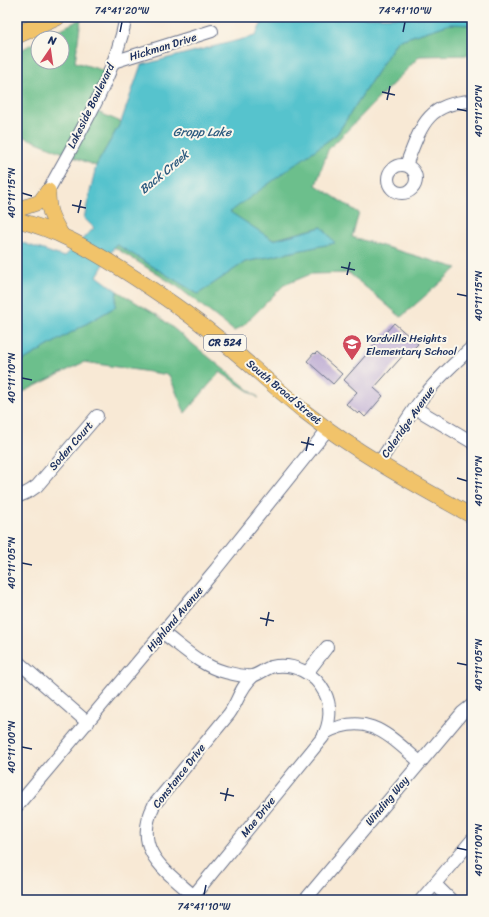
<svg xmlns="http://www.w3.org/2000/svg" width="489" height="917" font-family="Sriracha,sans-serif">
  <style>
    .forest { fill: #6cbf8c; stroke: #447775 }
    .water { fill: #56c3cd; stroke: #387996 }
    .building { fill: #ad99ce }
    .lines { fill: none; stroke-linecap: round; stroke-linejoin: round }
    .minor-casing { stroke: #687088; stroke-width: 14 }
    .major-casing { stroke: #687088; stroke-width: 16 }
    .highway-casing { stroke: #687088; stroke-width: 18 }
    .minor { stroke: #fff; stroke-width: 12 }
    .major { stroke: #f1c36a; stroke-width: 15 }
    .highway { stroke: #f1c36a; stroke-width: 17 }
    .ticks { fill: none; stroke: #1b2f5e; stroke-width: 1.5 }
    .labels { text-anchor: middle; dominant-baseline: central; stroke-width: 4; stroke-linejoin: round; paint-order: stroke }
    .shield { fill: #fbf7ec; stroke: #5e6b89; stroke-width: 1 }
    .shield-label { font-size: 10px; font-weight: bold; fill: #1b2f5e }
    .street-label { font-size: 11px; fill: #1b2f5e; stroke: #fbf7ec }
    .poi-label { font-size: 11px; fill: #1b2f5e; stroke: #fbf7ec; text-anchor: start }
    .water-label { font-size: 12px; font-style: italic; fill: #2d5b7f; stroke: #fbf7ec }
    .neatline { fill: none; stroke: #1b2f5e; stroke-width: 1.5 }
    .ticks-label { font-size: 10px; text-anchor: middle; fill: #1b2f5e }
  </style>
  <rect width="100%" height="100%" fill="#fbf7ec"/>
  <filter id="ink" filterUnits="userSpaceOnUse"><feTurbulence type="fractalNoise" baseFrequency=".025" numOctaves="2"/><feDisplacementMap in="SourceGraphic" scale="8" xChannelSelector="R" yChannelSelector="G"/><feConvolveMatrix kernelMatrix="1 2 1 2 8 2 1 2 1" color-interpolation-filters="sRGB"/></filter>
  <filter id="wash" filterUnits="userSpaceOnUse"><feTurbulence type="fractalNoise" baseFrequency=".012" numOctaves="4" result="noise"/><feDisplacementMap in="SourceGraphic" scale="16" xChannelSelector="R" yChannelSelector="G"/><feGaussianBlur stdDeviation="0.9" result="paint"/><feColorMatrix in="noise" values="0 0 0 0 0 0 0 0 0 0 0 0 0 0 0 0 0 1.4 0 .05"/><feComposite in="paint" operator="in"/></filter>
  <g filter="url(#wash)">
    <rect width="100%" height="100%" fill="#f8e9d5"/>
    <g class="forest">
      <path d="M 81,19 L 75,62 L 112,73 L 93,110 L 121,122 L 96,166 L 17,134 L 17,52 L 38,41 L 38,62 L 62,62 L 62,38 L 43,38 Z"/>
      <path d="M 450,24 L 472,25 L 472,55 L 420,56 L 328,150 L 316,185 L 359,213 L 352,237 L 457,268 L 401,317 L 349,273 L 311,274 L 284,285 L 243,326 L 234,331 L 178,287 L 114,247 L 116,244 L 198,294 L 245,262 L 334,243 L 321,227 L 273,240 L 229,212 L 337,134 L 397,41 Z"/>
      <path d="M 117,291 L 157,315 L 259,398 L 220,372 L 185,413 L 169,375 L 84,362 L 17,395 L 17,364 L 115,307 Z"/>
    </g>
    <path class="water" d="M 265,17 L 472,17 L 472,25 L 450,24 L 397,41 L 337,134 L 230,212 L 273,240 L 322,227 L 335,243 L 245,262 L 198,294 L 116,244 L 97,276 L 117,291 L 115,307 L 17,364 L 17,241 L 64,257 L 94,228 L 84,218 L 96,166 L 121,122 L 141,65 L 255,36 Z"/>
    <g id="blocks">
      <g class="building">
        <path d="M 394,323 L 418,344 L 409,353 L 407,351 L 374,388 L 383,396 L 365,417 L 360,412 L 358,414 L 346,404 L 357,392 L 344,380 Z"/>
        <path d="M 317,352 L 342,374 L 333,384 L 307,361 L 314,353 L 315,354 Z"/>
      </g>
    </g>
  </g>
  <g filter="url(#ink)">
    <use href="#blocks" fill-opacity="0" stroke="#687088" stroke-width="1"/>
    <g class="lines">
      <defs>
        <g id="minor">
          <path d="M 113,62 L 212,31"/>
          <circle cx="402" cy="179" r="14"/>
          <path d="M 406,165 C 421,127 426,103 472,101"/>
          <path d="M 48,191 C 78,135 114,80 126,17"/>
          <path d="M 415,408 L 472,442"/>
          <path d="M 379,463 C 395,439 409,413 428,391 C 441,375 457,361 472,347"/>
          <path d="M 17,497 C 27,492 27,494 37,486 L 97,416"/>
          <path d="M 163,633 C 182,647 201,666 225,672 C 233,674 244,677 252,676 C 258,675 265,669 271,667 C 293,662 315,673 325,693 C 332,707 330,724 323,737 L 190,900"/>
          <path d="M 17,661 L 88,723"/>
          <path d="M 307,673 L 327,647"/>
          <path d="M 325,733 C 368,710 389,736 420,762"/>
          <path d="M 17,806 L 216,569 L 328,429"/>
          <path d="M 435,884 L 451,900"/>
          <path d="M 194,896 C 163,869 132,849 154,805 L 229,714 C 239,700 239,689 253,676"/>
          <path d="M 305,900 L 462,713 L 472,705"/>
          <path d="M 421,900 L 472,840"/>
        </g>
        <g id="major">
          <path d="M 48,191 C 48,212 51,216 61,234"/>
          <path d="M 17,209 L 28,206 L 40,202 L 48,191"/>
          <path d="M 17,220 C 57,230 86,247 121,269 C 154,290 187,312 217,337 C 247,361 275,388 305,412 C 357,453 414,484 472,516"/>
        </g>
        <path id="highway" d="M 17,35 L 57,17"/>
      </defs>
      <use href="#minor" class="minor-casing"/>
      <use href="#major" class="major-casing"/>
      <use href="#highway" class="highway-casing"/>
      <use href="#minor" class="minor"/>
      <use href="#major" class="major"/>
      <use href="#highway" class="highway"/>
    </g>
  </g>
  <path class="ticks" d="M 120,32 L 122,22M 403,32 L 405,22M 382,92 L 395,95M 387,100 L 390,86M 457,109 L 467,111M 22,193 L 32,196M 72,205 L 86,208M 78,213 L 81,200M 341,267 L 355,270M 347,275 L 350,262M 457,294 L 467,296M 22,378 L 32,380M 301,442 L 314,445M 306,451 L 309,437M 457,478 L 467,481M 22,563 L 32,565M 260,618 L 274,621M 266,626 L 269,612M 457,663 L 467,665M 22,747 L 32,749M 220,793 L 234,796M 225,801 L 228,788M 457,848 L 467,850M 204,895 L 206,885"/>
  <defs>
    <symbol id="school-pin" viewBox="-11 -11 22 30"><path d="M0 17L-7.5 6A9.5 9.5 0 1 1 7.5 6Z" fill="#d1495b" stroke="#fbf7ec"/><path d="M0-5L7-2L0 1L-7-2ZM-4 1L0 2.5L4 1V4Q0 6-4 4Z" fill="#fff"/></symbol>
  </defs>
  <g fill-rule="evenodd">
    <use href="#school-pin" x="341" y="333" width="22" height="30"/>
  </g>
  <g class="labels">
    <rect class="shield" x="204" y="335" width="42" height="16" rx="3"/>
    <g class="shield-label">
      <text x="225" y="343">CR 524</text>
    </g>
    <g class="street-label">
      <text transform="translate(163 47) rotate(-17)">Hickman Drive</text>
      <text transform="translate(91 106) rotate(-64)">Lakeside Boulevard</text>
      <text transform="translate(284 392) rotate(40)">South Broad Street</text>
      <text transform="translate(408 422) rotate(-55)">Coleridge Avenue</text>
      <text transform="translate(71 446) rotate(-49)">Soden Court</text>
      <text transform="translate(175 619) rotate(-50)">Highland Avenue</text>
      <text transform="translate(179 776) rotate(-52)">Constance Drive</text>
      <text transform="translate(387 801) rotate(-50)">Winding Way</text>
      <text transform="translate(258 817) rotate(-51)">Mae Drive</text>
    </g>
    <g class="poi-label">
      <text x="366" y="338">Yardville Heights<tspan x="366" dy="13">Elementary School</tspan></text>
    </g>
    <g class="water-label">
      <text x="202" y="132">Gropp Lake</text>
      <text transform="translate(164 172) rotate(-40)">Back Creek</text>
    </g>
  </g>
  <rect width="489" height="917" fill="none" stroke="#fbf7ec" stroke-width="44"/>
  <g transform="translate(50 50) rotate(13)"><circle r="19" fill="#fbf7ec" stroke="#a1a7b3"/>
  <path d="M0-3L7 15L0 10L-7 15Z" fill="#d1495b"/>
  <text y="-6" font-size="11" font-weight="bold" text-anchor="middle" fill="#1b2f5e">N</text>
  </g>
  <rect x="22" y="22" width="445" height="873" class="neatline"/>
  <g class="ticks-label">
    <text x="122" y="14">74°41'20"W</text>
    <text x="405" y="14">74°41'10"W</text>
    <text transform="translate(478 111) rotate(-90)" y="4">40°11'20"N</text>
    <text transform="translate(11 193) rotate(-90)" y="4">40°11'15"N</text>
    <text transform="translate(478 296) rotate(-90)" y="4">40°11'15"N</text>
    <text transform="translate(11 378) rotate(-90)" y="4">40°11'10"N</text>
    <text transform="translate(478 481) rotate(-90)" y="4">40°11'10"N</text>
    <text transform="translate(11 563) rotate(-90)" y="4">40°11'05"N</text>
    <text transform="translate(478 665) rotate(-90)" y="4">40°11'05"N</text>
    <text transform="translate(11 747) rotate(-90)" y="4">40°11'00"N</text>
    <text transform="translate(478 850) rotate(-90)" y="4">40°11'00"N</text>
    <text x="204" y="910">74°41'10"W</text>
  </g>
</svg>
